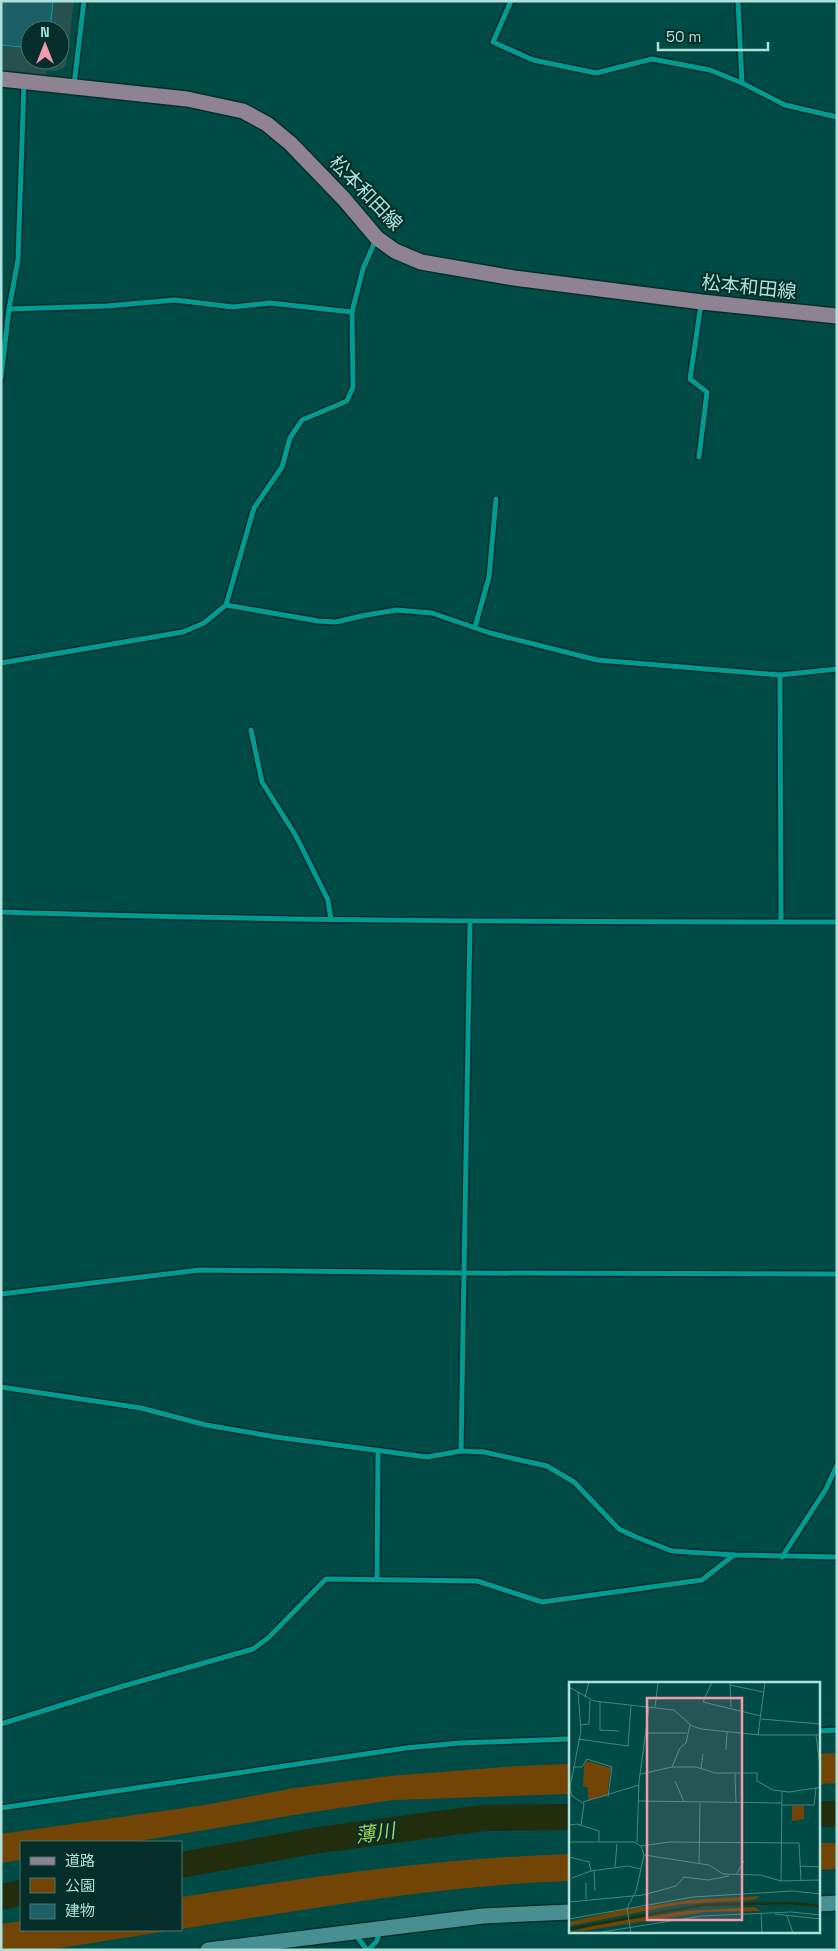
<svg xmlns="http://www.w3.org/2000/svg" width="838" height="1951" font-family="'Space Grotesk','Noto Sans JP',sans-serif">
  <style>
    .built { fill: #27514c; fill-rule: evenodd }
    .green { fill: #724405 }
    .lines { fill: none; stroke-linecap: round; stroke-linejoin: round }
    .river { stroke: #212d0d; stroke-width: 26 }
    .building { fill: #1c5f67; stroke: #009dac }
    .street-casing { stroke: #052e2a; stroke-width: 8 }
    .secondary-casing { stroke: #052e2a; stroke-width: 18 }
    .primary-casing { stroke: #052e2a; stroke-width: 18 }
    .street { stroke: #009c92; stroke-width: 5 }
    .secondary { stroke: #488f91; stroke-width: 15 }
    .primary { stroke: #8f8291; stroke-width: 15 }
    .labels { text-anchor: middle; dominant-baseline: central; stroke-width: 4.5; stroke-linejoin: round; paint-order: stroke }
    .street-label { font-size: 19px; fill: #ade1da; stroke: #052e2a }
    .water-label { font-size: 20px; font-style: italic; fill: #a4d251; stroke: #052e2a }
    .inset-river { fill: none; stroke: #212d0d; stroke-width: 2.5 }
    .inset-road { fill: none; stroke: #458781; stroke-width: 1 }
    .view { fill: #f39aac; fill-opacity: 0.15; stroke: #f39aac; stroke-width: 2.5 }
    .inset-edge { fill: none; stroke: #ade1da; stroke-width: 2.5 }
  </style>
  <rect width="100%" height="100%" fill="#004b46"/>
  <path class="built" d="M 1,1 L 74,1 L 66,66 L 57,71 L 47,71 L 46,76 L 1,72 ZM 30,30 L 60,30 L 60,60 L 30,60 Z"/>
  <g class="green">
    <path d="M 837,1753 L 837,1783 L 819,1784 L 819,1754 Z"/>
    <path d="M 570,1764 L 570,1794 L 393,1800 L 300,1814 L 133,1842 L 21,1842 L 21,1860 L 1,1863 L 1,1834 L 205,1805 L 294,1788 L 390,1776 L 517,1766 Z"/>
    <path d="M 819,1843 L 837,1843 L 837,1869 L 819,1870 Z"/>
    <path d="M 570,1854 L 570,1881 C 440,1885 310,1909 181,1929 L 181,1897 C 311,1877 440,1858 570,1854 Z"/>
    <path d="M 21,1921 L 21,1930 L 174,1930 L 47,1950 L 1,1950 L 1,1924 Z"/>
  </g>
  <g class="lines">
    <g class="river">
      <path d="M 819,1814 L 837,1814"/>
      <path d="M 181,1865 L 319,1840 L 483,1818 L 570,1817"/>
      <path d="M 1,1897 L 21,1893"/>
    </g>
  </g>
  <path class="building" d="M 1,1 L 53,1 L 50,30 L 30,30 L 30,48 L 1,45 Z"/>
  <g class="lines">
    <defs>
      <g id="street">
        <path d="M 511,1 L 493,42 L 533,60 L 596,73 L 652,59 L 710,70 L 742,83 L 785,105 L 837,117"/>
        <path d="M 738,1 L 742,83"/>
        <path d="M 74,85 L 84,1"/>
        <path d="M 9,309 L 107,306 L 175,300 L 233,307 L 270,303 L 352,312"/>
        <path d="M 1,378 L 9,309 L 18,260 L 24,82"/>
        <path d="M 699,457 L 707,392 L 690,379 L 701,304"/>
        <path d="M 226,605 L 318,621 L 336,622 L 366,615 L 397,610 L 432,613 L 490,633 L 597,660 L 780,675 L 837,669"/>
        <path d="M 475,627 L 489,577 L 496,499"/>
        <path d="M 1,663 L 183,632 L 204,623 L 226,605 L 254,508 L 282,467 L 290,438 L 302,420 L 347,401 L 353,387 L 352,312 L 363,269 L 376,239"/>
        <path d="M 780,675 L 781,922"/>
        <path d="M 251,730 L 262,782 L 296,836 L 328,900 L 331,919"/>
        <path d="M 1,912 C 280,921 558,922 837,922"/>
        <path d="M 1,1294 L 200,1270 L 463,1273 L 837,1274"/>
        <path d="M 1,1387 L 141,1408 L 206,1425 L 276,1437 L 427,1457 L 461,1451 L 484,1452 L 547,1466 L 574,1482 L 619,1529 L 636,1537 L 672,1551 L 734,1555 L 837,1557"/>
        <path d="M 461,1451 L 470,921"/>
        <path d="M 782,1557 L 826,1489 L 837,1465"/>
        <path d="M 377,1580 L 378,1451"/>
        <path d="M 1,1724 L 120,1687 L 253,1649 L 268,1638 L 326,1579 L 477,1581 L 542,1602 L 702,1580 L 734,1555"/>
        <path d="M 819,1731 L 837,1730"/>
        <path d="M 1,1808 L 406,1748 L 460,1743 L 570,1739"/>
        <path d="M 355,1934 L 367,1950"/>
        <path d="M 368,1950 L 377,1941 L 379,1932"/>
      </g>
      <g id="secondary">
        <path d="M 819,1904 L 837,1903"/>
        <path d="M 208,1950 L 483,1916 L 570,1912"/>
      </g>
      <path id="primary" d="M 1,79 L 187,99 L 243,111 L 267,124 L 291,144 L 344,199 L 377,238 L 395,251 L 421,262 L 514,278 L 702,302 L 837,316"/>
    </defs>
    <use href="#street" class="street-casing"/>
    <use href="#secondary" class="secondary-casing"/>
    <use href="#primary" class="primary-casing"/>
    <use href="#street" class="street"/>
    <use href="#secondary" class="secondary"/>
    <use href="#primary" class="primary"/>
  </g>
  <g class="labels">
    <g class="street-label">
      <text transform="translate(366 193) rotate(46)">松本和田線</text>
      <text transform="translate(749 287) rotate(6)">松本和田線</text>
    </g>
    <g class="water-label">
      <text transform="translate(375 1833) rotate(-8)">薄川</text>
    </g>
  </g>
  <g transform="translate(569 1682)">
    <rect width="251" height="251" fill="#004b46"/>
    <path d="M 18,79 L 42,86 L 38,114 L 19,118 L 19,106 L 14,104 L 15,83 ZM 223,124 L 235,124 L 235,137 L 223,139 ZM 191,214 L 185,218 L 112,222 L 0,244 L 0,240 L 52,228 L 122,218 ZM 185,225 L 192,229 L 135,230 L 0,251 L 25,243 L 117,229 Z" fill="#724405"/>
    <path class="inset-river" d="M 0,247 L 133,223 L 221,221 L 252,224"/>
    <path class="inset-road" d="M 143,0 L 134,20 L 192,34M 161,0 L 162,25M 161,3 L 194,10M 0,5 L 25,19 L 105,28 L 123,44 L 132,47 L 191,53 L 252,53M 9,10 L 12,49 L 1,105 L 3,114 L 15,122 L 12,143M 16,15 L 20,0M 31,20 L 31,48 L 50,49M 86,25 L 89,0M 192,37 L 252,42M 12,43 L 20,42 L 21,18M 79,51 L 118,51M 189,53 L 196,0M 247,53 L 252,93M 9,57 L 59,64 L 62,24M 157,68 L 158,50M 4,85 L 13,85 L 18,77 L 43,85 L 39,115M 103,85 L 111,66 L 117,61 L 121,43M 132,87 L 134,72M 72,92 L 103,85 L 127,85 L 146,91 L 188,91 L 188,99 L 204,108 L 220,110 L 247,106M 166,92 L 167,121M 106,99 L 115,120M 69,119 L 213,121M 14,120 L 70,103M 213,123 L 245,123 L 247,106 L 252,105M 0,143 L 8,142 L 30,149 L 30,160M 0,160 L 65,160 L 72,164 L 75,173 L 67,209 L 58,226 L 62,251M 68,160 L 70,100 L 80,25M 72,164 L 100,160 L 230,161 L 232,198M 75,173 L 140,183 L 154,192 L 191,193 L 212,199 L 252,198M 0,175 L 20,180 L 22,189 L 59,184 L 72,187M 130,181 L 131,121M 231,184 L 252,185M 46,185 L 48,162M 25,189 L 26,209M 167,193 L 175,179M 3,196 L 22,189M 212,199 L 213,109M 17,201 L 17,217M 0,220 L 74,213 L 107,204 L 115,195 L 139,198 L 160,194M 192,232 L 193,251M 206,232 L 252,237M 218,234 L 224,251M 0,237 L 124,215 L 223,209 L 252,212M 27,251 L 133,234 L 222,230 L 252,233"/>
    <path class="view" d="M 78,16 L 173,16 L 173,238 L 78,238 Z"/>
    <rect width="251" height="251" class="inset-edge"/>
  </g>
  <rect width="838" height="1951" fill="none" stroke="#ade1da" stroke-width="5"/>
  <rect x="20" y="1841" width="162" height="90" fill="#052e2a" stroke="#487670"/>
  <rect x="30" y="1857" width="25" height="8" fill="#8f8291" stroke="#487670"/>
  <text x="65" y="1866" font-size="15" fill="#ade1da">道路</text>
  <rect x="30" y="1878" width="25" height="15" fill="#724405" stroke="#487670"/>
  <text x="65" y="1891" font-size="15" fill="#ade1da">公園</text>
  <rect x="30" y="1904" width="25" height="15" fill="#1c5f67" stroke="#487670"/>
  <text x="65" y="1916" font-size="15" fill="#ade1da">建物</text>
  <g transform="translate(45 45)"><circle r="24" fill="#052e2a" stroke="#487670"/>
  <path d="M0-4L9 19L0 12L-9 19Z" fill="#f39aac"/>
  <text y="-8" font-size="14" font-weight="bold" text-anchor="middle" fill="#ade1da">N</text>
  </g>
  <path d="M658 42v8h110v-8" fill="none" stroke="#ade1da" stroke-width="2.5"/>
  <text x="666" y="42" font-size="15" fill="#ade1da" stroke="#052e2a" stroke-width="4" paint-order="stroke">50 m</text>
</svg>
